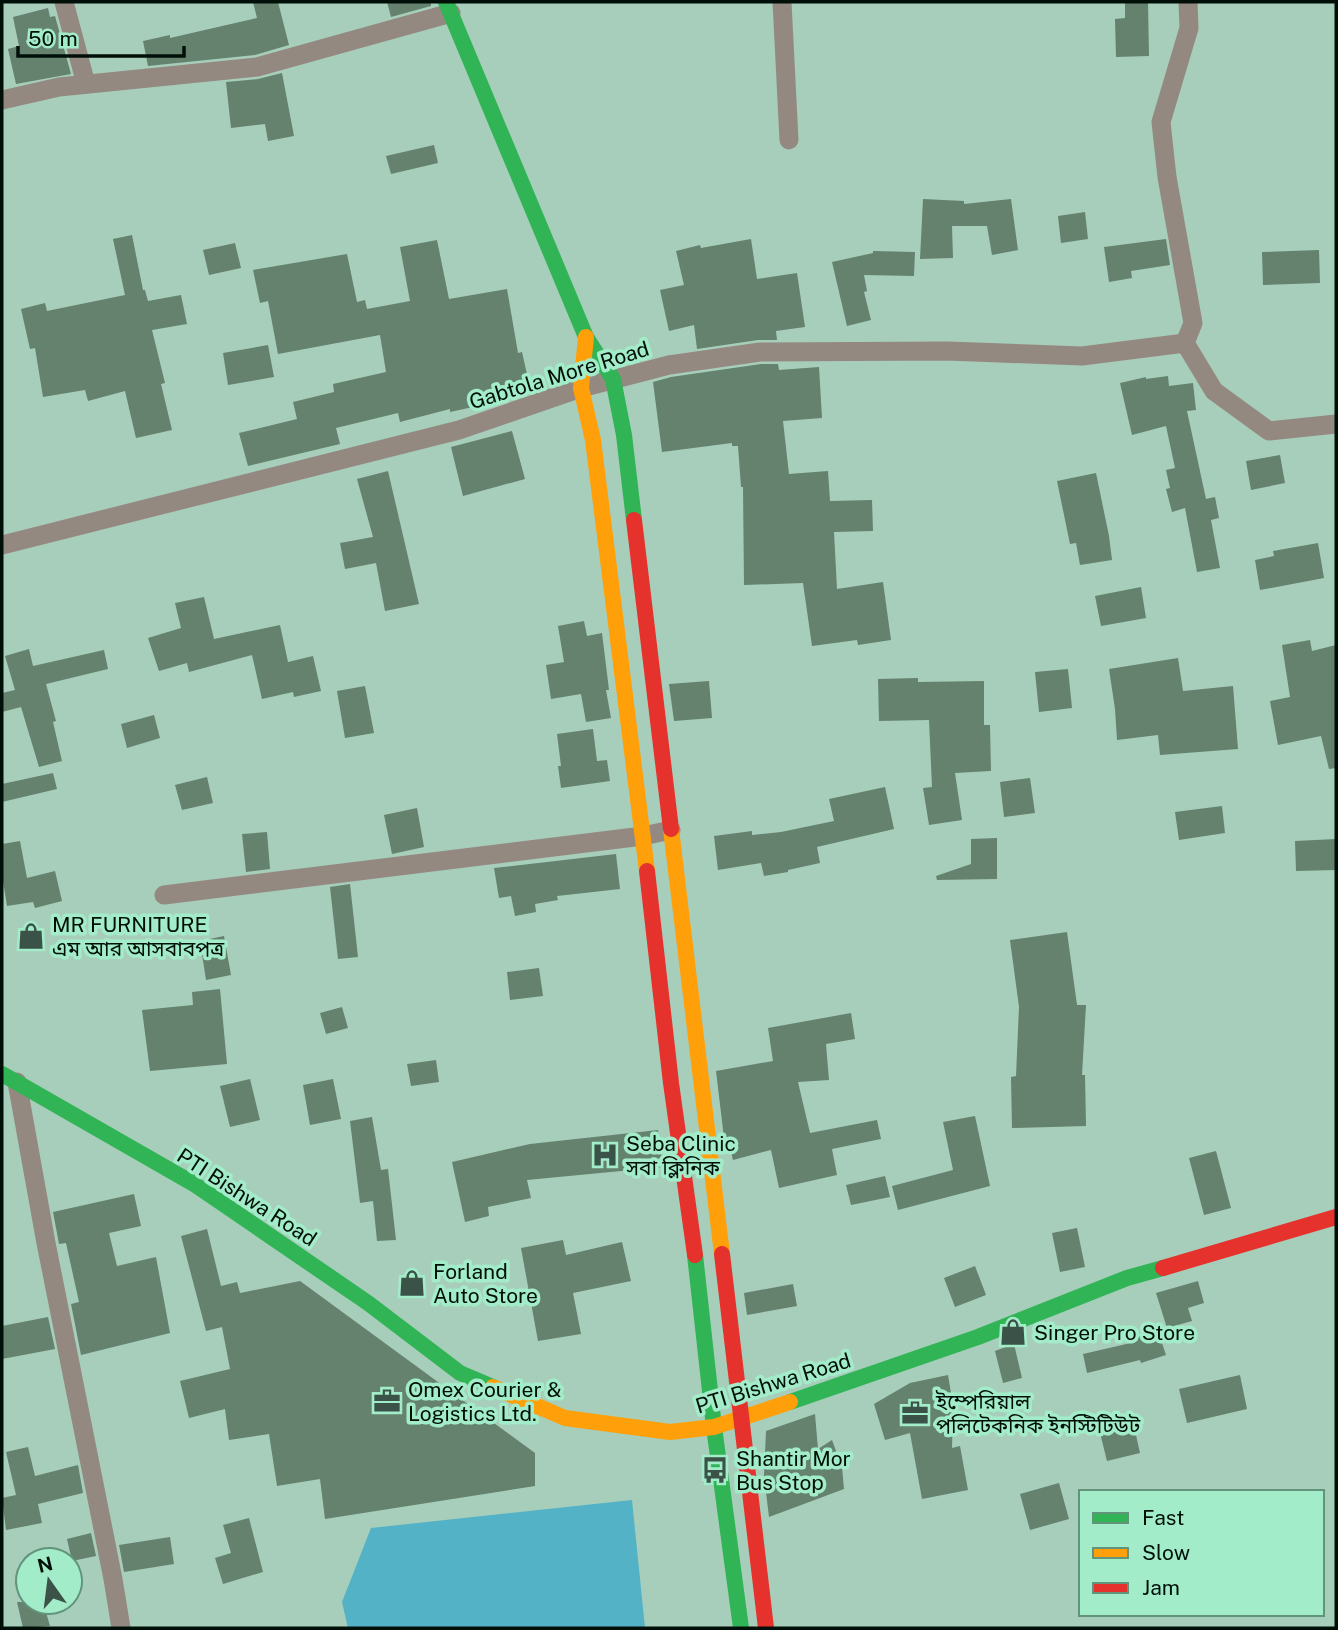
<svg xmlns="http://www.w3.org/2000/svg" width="1338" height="1630" font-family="'Public Sans','Noto Sans Bengali',sans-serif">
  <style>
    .water { fill: #53b2c6 }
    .building { fill: #64826d }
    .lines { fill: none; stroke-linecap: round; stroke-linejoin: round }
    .street { stroke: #948980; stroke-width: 19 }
    .fast { stroke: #30b455; stroke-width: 16 }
    .slow { stroke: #ff9f0a; stroke-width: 16 }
    .jam { stroke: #e5322d; stroke-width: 16 }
    .labels { text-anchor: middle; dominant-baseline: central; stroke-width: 7; stroke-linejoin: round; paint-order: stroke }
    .street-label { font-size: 21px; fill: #001008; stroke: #a3ecc9 }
    .poi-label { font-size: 21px; fill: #001008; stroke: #a3ecc9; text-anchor: start }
  </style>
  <rect width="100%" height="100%" fill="#a7cebb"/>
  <path class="water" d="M 632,1500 L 645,1628 L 348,1628 L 342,1602 L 371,1528 Z"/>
  <g class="building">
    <path d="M 253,2 L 278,2 L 289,45 L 255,55 L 148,66 L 143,41 L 170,35 L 170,38 L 257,18 Z"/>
    <path d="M 387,2 L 431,2 L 431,6 L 391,17 Z"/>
    <path d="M 1125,2 L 1148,2 L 1149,56 L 1116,57 L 1115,19 L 1125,18 Z"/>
    <path d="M 48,8 L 50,17 L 55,16 L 71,74 L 16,84 L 8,49 L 19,46 L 13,17 Z"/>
    <path d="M 282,73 L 294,136 L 268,141 L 265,124 L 231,128 L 226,82 L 258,79 Z"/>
    <path d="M 434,145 L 438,163 L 391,174 L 386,156 Z"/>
    <path d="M 923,199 L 964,201 L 964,204 L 1011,199 L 1018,250 L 992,255 L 987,226 L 952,226 L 953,258 L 920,259 Z"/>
    <path d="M 1085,212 L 1088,239 L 1061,243 L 1058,216 Z"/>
    <path d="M 132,235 L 143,290 L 145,290 L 148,301 L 181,295 L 187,324 L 152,330 L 165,383 L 161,384 L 172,430 L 136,438 L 125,391 L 88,401 L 85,390 L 43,397 L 35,348 L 30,349 L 21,309 L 45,303 L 47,311 L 125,295 L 113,239 Z"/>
    <path d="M 751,239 L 757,279 L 797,273 L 805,327 L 776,331 L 777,340 L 758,340 L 697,349 L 694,325 L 669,331 L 660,290 L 684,285 L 676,251 L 700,245 L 701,248 Z"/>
    <path d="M 1166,239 L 1170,265 L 1131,271 L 1132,278 L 1109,282 L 1104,247 Z"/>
    <path d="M 437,240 L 449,299 L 507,289 L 518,353 L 522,352 L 531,392 L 515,398 L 450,412 L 450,409 L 400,422 L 398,413 L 336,428 L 340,444 L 248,466 L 239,433 L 297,419 L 293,402 L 334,392 L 333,384 L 386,372 L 380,335 L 278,354 L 268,301 L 260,303 L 253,270 L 347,254 L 357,302 L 365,300 L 367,309 L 410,301 L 400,247 Z"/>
    <path d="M 235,243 L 241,268 L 209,275 L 203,250 Z"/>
    <path d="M 1319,250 L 1320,283 L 1263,285 L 1262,252 Z"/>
    <path d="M 873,251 L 915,252 L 914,276 L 864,275 L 867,291 L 864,292 L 871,320 L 847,326 L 832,262 L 873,253 Z"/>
    <path d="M 268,345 L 274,377 L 228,385 L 223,353 Z"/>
    <path d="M 761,364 L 778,364 L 779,370 L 819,367 L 822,418 L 783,421 L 789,474 L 828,471 L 830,501 L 872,500 L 873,531 L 834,532 L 837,589 L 883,582 L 891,640 L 858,645 L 857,640 L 812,646 L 803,583 L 744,585 L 743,487 L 741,487 L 738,446 L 732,446 L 732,443 L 662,452 L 653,382 L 671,377 Z"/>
    <path d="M 1168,376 L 1169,386 L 1193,383 L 1196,410 L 1187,411 L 1206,499 L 1215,497 L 1219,518 L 1211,520 L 1220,568 L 1197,572 L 1185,508 L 1172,512 L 1166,489 L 1170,488 L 1166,470 L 1175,468 L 1166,426 L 1132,435 L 1120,383 L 1146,377 L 1146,379 Z"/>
    <path d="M 512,431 L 525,479 L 463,496 L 451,447 Z"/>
    <path d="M 1280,455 L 1285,483 L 1251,490 L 1246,461 Z"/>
    <path d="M 388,471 L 419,604 L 385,611 L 376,563 L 345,569 L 340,543 L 373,537 L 357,479 Z"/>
    <path d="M 1096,473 L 1109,536 L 1112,560 L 1080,565 L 1076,543 L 1070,544 L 1057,481 Z"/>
    <path d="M 1318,543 L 1324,578 L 1260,590 L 1255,560 L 1274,556 L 1273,551 Z"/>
    <path d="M 1141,587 L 1146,618 L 1101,626 L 1095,596 Z"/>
    <path d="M 204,597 L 214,639 L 280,625 L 288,662 L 313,656 L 321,691 L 294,697 L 293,692 L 262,699 L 252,655 L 189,672 L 187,663 L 159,671 L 148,638 L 181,628 L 175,603 Z"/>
    <path d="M 584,621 L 587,636 L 602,633 L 609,690 L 606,690 L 611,718 L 586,722 L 581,694 L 551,699 L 546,665 L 564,662 L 558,626 Z"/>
    <path d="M 1310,640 L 1312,651 L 1336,645 L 1336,768 L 1329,769 L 1321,736 L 1278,745 L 1270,701 L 1290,697 L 1282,645 Z"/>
    <path d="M 29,649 L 33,666 L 104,650 L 108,669 L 46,684 L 56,721 L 53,722 L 62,761 L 39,767 L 21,707 L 2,712 L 2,693 L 15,690 L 5,656 Z"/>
    <path d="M 1178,658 L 1183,691 L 1233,686 L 1238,749 L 1160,755 L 1158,735 L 1117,740 L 1115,709 L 1109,669 Z"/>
    <path d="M 1068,669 L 1072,708 L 1039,712 L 1035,672 Z"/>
    <path d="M 918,678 L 918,682 L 984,681 L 984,725 L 990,725 L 991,771 L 955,773 L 962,820 L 929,825 L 923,788 L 932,787 L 929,720 L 879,721 L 878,679 Z"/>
    <path d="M 709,681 L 712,718 L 674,721 L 669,684 Z"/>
    <path d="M 365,686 L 374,733 L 345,738 L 337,691 Z"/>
    <path d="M 154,715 L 160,738 L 127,748 L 121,724 Z"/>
    <path d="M 593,729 L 597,761 L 607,760 L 610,781 L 561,788 L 558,766 L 561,766 L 557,734 Z"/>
    <path d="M 53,773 L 57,789 L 2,802 L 2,784 Z"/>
    <path d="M 207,777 L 213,803 L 182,810 L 175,785 Z"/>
    <path d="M 1030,778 L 1035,813 L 1004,817 L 1000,782 Z"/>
    <path d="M 885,787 L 894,829 L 817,847 L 820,863 L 788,870 L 788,872 L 764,876 L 761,863 L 718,870 L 714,836 L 752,831 L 752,835 L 781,832 L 834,821 L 829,799 Z"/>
    <path d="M 1222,806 L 1225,833 L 1179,840 L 1175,812 Z"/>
    <path d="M 417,808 L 424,847 L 392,854 L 384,815 Z"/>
    <path d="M 267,832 L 270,869 L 246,872 L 242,834 Z"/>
    <path d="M 997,838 L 997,879 L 937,880 L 936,876 L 971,864 L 971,839 Z"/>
    <path d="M 1336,839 L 1336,870 L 1296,871 L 1295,841 Z"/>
    <path d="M 20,841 L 27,878 L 55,871 L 62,901 L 35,908 L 33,902 L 7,906 L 2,875 L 2,844 Z"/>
    <path d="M 616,854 L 620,889 L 557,896 L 558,900 L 535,904 L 536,912 L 515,916 L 511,896 L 499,898 L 494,868 Z"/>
    <path d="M 350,884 L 358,957 L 338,959 L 330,887 Z"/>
    <path d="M 1067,932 L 1077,1005 L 1086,1005 L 1082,1075 L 1085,1075 L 1086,1126 L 1012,1128 L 1011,1077 L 1016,1076 L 1019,1007 L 1010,940 Z"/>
    <path d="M 224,936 L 231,975 L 206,980 L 200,941 Z"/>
    <path d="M 539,968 L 543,996 L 510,1000 L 507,972 Z"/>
    <path d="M 220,989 L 227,1064 L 150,1071 L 142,1010 L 193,1005 L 192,992 Z"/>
    <path d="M 342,1007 L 348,1028 L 326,1034 L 320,1013 Z"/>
    <path d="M 851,1013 L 855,1039 L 826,1044 L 829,1080 L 798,1082 L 810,1133 L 877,1120 L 881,1139 L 832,1149 L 837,1175 L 779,1188 L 771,1150 L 733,1160 L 727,1137 L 724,1138 L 716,1071 L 773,1061 L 768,1028 Z"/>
    <path d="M 436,1060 L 439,1082 L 411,1086 L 407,1064 Z"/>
    <path d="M 250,1079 L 260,1120 L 230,1127 L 220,1086 Z"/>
    <path d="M 333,1079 L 341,1119 L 310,1125 L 303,1085 Z"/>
    <path d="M 975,1116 L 990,1186 L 898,1210 L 892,1186 L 953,1170 L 943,1122 Z"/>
    <path d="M 372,1117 L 381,1170 L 388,1169 L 396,1240 L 377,1241 L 373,1201 L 360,1203 L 350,1121 Z"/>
    <path d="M 658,1130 L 663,1167 L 527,1180 L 531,1198 L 488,1207 L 489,1216 L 465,1222 L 452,1162 L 530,1144 Z"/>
    <path d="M 1216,1151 L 1231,1208 L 1204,1215 L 1189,1158 Z"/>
    <path d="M 885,1176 L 890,1197 L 851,1205 L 846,1185 Z"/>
    <path d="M 134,1194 L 141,1226 L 109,1233 L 117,1266 L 156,1257 L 170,1333 L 81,1355 L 71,1304 L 79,1302 L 66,1243 L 59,1244 L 53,1212 Z"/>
    <path d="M 1077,1228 L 1085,1267 L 1060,1272 L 1052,1233 Z"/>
    <path d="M 207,1229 L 221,1286 L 237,1282 L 240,1293 L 300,1281 L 535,1453 L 535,1486 L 325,1519 L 320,1479 L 277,1486 L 269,1434 L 229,1440 L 225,1409 L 189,1418 L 180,1381 L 230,1369 L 222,1327 L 206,1331 L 181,1236 Z"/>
    <path d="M 563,1240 L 566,1255 L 622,1242 L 631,1281 L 573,1293 L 581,1334 L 538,1341 L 521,1248 Z"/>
    <path d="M 975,1266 L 986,1295 L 955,1307 L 944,1278 Z"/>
    <path d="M 1198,1281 L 1204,1303 L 1188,1308 L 1192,1321 L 1167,1328 L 1156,1293 Z"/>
    <path d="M 793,1284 L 797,1306 L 747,1315 L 744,1293 Z"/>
    <path d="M 48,1317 L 55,1349 L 2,1359 L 2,1326 Z"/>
    <path d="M 1158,1331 L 1166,1355 L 1141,1363 L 1140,1360 L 1087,1373 L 1083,1354 L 1135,1342 L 1133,1338 Z"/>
    <path d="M 1014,1344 L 1022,1378 L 1003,1383 L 995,1351 Z"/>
    <path d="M 948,1375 L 953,1405 L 952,1448 L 960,1446 L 968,1490 L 922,1499 L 910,1433 L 885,1440 L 874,1404 L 910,1383 Z"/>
    <path d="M 1240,1375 L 1247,1409 L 1187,1423 L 1179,1389 Z"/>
    <path d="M 815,1414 L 818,1449 L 832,1440 L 842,1467 L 844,1489 L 769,1517 L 764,1476 L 766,1431 Z"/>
    <path d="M 1134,1426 L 1140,1453 L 1107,1461 L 1100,1433 Z"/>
    <path d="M 28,1447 L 35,1476 L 78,1465 L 83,1493 L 38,1504 L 42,1523 L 6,1530 L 2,1498 L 16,1495 L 6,1452 Z"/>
    <path d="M 1059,1483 L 1069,1519 L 1030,1530 L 1020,1494 Z"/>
    <path d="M 249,1518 L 263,1572 L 223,1584 L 215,1558 L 231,1553 L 223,1525 Z"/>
    <path d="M 91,1533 L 96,1556 L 72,1561 L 67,1539 Z"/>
    <path d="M 170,1537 L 174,1564 L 124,1572 L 119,1545 Z"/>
    <path d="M 17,1602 L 43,1602 L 50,1626 L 23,1628 Z"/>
  </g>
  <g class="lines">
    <g class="street">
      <path d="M 64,2 L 86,84"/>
      <path d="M 782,2 L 789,140"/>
      <path d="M 2,100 L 59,87 L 257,67 L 451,13"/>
      <path d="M 1185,343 L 1193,323 L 1167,177 L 1161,122 L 1189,28 L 1188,2"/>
      <path d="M 1185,343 L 1214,391 L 1269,431 L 1336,424"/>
      <path d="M 2,545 L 459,430 L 581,388 L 669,365 L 760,352 L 947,351 L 1082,356 L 1185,343"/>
      <path d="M 164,895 L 643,836 L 671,830"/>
      <path d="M 17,1082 L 46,1243 L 113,1579 L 121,1628"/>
    </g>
    <g class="fast">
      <path d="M 446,2 L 586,337 L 613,379 L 624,435 L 634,520"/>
      <path d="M 2,1074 L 194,1184 L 368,1303 L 460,1373 L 493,1387"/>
      <path d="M 695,1255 L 714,1427 L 741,1628"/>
      <path d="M 790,1402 L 978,1337 L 1127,1278 L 1163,1268"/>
    </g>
    <g class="slow">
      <path d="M 586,337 L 581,388 L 593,440 L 647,871"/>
      <path d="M 671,829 L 722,1254"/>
      <path d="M 493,1387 L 565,1418 L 670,1432 L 714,1427 L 790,1402"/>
    </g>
    <g class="jam">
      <path d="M 634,520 L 671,829"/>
      <path d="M 647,871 L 671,1083 L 695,1255"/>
      <path d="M 722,1254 L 766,1628"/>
      <path d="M 1163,1268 L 1336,1217"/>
    </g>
  </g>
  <defs>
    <symbol id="shop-bare" viewBox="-9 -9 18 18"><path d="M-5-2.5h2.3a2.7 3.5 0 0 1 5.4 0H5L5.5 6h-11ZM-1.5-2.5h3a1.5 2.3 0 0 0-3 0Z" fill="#3a5247" stroke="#a3ecc9" stroke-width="2.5" paint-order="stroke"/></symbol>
    <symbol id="hospital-bare" viewBox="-9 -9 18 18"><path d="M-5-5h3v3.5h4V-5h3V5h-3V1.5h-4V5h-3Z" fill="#3a5247" stroke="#a3ecc9" stroke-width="2.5" paint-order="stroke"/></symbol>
    <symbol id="office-bare" viewBox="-9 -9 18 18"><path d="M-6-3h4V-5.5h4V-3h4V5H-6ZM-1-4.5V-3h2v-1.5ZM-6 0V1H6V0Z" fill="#3a5247" stroke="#a3ecc9" stroke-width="2.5" paint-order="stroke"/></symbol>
    <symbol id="bus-bare" viewBox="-9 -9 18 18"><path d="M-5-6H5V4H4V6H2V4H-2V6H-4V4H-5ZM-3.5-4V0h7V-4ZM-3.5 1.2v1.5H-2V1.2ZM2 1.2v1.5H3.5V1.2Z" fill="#3a5247" stroke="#a3ecc9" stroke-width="2.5" paint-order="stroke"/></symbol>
  </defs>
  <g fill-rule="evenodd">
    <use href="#shop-bare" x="12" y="917" width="38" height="38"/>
    <use href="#hospital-bare" x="586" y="1136" width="38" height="38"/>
    <use href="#shop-bare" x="393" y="1264" width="38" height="38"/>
    <use href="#shop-bare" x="994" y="1313" width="38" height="38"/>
    <use href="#office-bare" x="368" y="1382" width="38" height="38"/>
    <use href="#office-bare" x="896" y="1394" width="38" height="38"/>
    <use href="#bus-bare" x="696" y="1451" width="38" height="38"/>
  </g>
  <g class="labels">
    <g class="street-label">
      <text transform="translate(559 375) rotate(-17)">Gabtola More Road</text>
      <text transform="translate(247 1197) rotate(33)">PTI Bishwa Road</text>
      <text transform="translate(773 1383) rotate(-17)">PTI Bishwa Road</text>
    </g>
    <g class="poi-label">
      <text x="52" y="924">MR FURNITURE<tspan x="52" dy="24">এম আর আসবাবপত্র</tspan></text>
      <text x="626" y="1143">Seba Clinic<tspan x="626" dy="24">সবা ক্লিনিক</tspan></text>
      <text x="433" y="1271">Forland<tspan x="433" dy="24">Auto Store</tspan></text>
      <text x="1034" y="1332">Singer Pro Store</text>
      <text x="408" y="1389">Omex Courier &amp;<tspan x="408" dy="24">Logistics Ltd.</tspan></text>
      <text x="936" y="1401">ইম্পেরিয়াল<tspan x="936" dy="24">পলিটেকনিক ইনস্টিটিউট</tspan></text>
      <text x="736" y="1458">Shantir Mor<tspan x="736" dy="24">Bus Stop</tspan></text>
    </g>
  </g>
  <rect width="1338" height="1630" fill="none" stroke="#001008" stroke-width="7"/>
  <rect x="1079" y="1490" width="245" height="126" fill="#a3ecc9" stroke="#62947c" stroke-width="2"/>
  <rect x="1093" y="1513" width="35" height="10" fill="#30b455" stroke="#62947c" stroke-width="2"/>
  <text x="1142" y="1525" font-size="21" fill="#001008">Fast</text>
  <rect x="1093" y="1548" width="35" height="10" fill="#ff9f0a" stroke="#62947c" stroke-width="2"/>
  <text x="1142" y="1560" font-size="21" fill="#001008">Slow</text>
  <rect x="1093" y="1583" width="35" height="10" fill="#e5322d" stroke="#62947c" stroke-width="2"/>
  <text x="1142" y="1595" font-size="21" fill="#001008">Jam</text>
  <g transform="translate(49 1581) rotate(346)"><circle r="33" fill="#a3ecc9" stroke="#62947c" stroke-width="2"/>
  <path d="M0-5L12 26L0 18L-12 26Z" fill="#3a5247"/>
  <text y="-10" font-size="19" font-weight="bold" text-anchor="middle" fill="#001008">N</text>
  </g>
  <path d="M18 46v10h166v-10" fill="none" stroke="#001008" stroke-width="3.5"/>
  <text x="28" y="46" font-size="21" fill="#001008" stroke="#a3ecc9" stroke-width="5" paint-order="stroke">50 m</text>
</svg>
